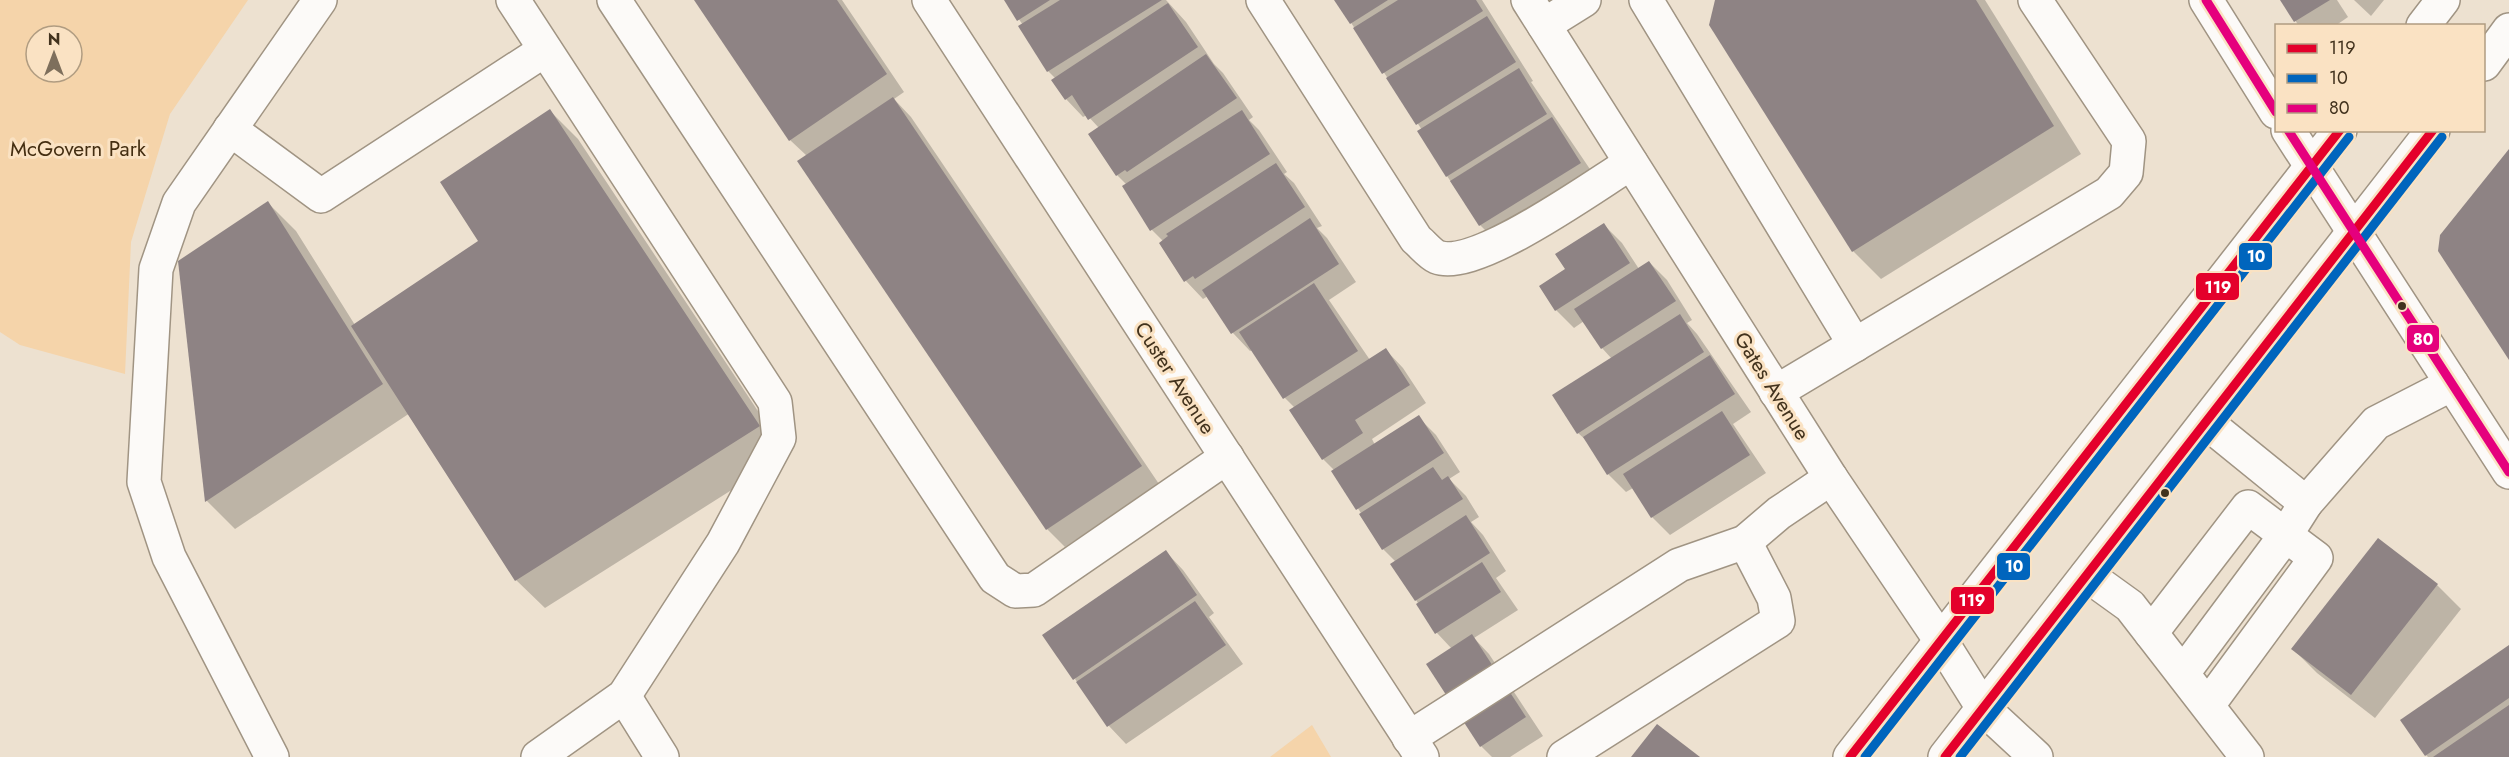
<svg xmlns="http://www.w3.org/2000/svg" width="2509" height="757" font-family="Jost,sans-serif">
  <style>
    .green { fill: #f5d4aa; fill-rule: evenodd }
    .shadow { fill: #0003 }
    .building { fill: #8e8384 }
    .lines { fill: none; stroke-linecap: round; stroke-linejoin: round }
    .minor-casing { stroke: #a09483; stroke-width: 36 }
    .major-casing { stroke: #a09483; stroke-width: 36 }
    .minor { stroke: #fcfaf8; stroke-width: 33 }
    .major { stroke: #fcfaf8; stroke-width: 33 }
    .bus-1-casing { stroke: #fae2c3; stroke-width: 14 }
    .bus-2-casing { stroke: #fae2c3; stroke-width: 14 }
    .bus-3-casing { stroke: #fae2c3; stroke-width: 14 }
    .bus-1 { stroke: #e4002b; stroke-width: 9 }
    .bus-2 { stroke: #0065bd; stroke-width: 9 }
    .bus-3 { stroke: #e5007d; stroke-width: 9 }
    .bus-dot { fill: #42321d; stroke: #fae2c3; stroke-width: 2 }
    .labels { text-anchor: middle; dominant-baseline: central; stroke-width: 6; stroke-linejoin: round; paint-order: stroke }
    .park-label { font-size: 21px; fill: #442e11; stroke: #fae2c3 }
    .street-label { font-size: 21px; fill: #42321d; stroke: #fae2c3 }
    .line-badge { stroke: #fae2c3; stroke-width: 2 }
    .badge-label { font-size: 16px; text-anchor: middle; font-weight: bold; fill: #fff }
  </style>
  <rect width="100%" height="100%" fill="#ede1d0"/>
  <g class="green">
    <path d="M 0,0 L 248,0 L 170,114 L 131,242 L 125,374 L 20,345 L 0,332 ZM 36,36 L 72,36 L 72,72 L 36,72 Z"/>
    <path d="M 1312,725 L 1331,757 L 1270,757 Z"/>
  </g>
  <g class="shadow">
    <path d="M 696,0 L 842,0 L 904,92 L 894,99 L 911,117 L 1159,484 L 1065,547 L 1047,529 L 807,156 L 790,140 Z"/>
    <path d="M 1005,0 L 1166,0 L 1186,22 L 1214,64 L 1223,73 L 1253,117 L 1249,120 L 1259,130 L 1287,172 L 1284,174 L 1294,183 L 1322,226 L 1317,228 L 1327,238 L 1356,282 L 1329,300 L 1370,360 L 1386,350 L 1403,368 L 1426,403 L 1372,439 L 1375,445 L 1418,417 L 1436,435 L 1460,472 L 1449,479 L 1466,496 L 1479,517 L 1471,522 L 1483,535 L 1506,571 L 1496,578 L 1518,610 L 1474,638 L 1489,654 L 1543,736 L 1510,757 L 1492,757 L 1481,746 L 1452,649 L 1437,633 L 1416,600 L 1396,562 L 1383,549 L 1335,471 L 1323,459 L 1295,408 L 1285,398 L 1253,350 L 1250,351 L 1233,333 L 1208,296 L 1203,299 L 1186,281 L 1161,243 L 1163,241 L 1152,230 L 1127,185 L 1117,175 L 1099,128 L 1087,115 L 1083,117 L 1066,99 L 1056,79 L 1048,71 L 1023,25 Z"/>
    <path d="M 1336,0 L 1482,0 L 1533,81 L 1531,82 L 1598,181 L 1498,243 L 1480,225 L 1447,176 L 1422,130 Z"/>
    <path d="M 1716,0 L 1985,0 L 2081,154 L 1881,279 L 1853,251 Z"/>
    <path d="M 2281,0 L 2337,0 L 2348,17 L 2335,26 L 2299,26 Z"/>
    <path d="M 2354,0 L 2384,0 L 2371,16 Z"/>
    <path d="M 550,111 L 578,139 L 787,455 L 545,608 L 516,580 L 410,413 L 235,529 L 207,501 L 179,262 L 268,203 L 296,231 L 355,325 L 480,241 Z"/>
    <path d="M 1604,225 L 1622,243 L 1639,269 L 1649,262 L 1667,280 L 1692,320 L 1687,323 L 1697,334 L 1751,412 L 1733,424 L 1766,473 L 1670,535 L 1652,517 L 1633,488 L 1626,492 L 1608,474 L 1588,442 L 1578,433 L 1612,359 L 1602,348 L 1584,321 L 1574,328 L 1556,310 L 1541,286 L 1567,270 Z"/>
    <path d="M 1166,552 L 1183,570 L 1214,613 L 1209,617 L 1243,664 L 1126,744 L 1109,726 L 1075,679 Z"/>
    <path d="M 2437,585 L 2461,609 L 2375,718 L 2317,673 L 2293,649 Z"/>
    <path d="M 2509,647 L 2509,757 L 2428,757 L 2426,755 Z"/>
  </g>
  <g class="building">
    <path d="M 694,0 L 837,0 L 887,74 L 789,141 Z"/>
    <path d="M 1004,0 L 1050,0 L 1017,21 Z"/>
    <path d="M 1060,0 L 1162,0 L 1047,72 L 1018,26 Z"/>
    <path d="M 1334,0 L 1388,0 L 1350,24 Z"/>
    <path d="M 1398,0 L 1476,0 L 1483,11 L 1382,74 L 1353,28 Z"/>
    <path d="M 1715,0 L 1976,0 L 2054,126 L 1852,252 L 1709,25 Z"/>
    <path d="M 2280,0 L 2330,0 L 2294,22 Z"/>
    <path d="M 1168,3 L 1198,47 L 1088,120 L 1072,95 L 1065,100 L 1051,80 Z"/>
    <path d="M 1487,16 L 1516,62 L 1416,125 L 1386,78 Z"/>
    <path d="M 1206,54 L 1237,98 L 1127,172 L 1125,170 L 1116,176 L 1088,134 Z"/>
    <path d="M 1519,68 L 1547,114 L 1446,177 L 1417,131 Z"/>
    <path d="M 893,97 L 1142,466 L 1046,530 L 797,161 Z"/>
    <path d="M 550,109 L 760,426 L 515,581 L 351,326 L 478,241 L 440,182 Z"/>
    <path d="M 1242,110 L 1270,154 L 1150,231 L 1122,186 Z"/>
    <path d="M 1552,117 L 1581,163 L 1479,226 L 1450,181 Z"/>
    <path d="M 2509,149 L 2509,360 L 2438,251 L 2440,235 Z"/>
    <path d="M 1276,163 L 1305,207 L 1195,279 L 1193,276 L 1184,282 L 1159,243 L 1168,236 L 1166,234 Z"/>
    <path d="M 268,201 L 383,384 L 205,502 L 178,261 Z"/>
    <path d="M 1310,218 L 1339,264 L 1231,334 L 1202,290 Z"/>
    <path d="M 1604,223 L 1630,263 L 1555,311 L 1539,286 L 1565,269 L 1555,254 Z"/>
    <path d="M 1649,261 L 1676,301 L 1601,349 L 1574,309 Z"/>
    <path d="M 1314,283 L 1358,351 L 1283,399 L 1239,332 Z"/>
    <path d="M 1680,314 L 1704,352 L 1577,434 L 1552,395 Z"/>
    <path d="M 1386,348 L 1410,385 L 1355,420 L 1363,433 L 1322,460 L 1289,410 Z"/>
    <path d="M 1710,355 L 1735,394 L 1607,475 L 1583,437 Z"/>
    <path d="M 1722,411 L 1750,455 L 1651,518 L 1623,474 Z"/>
    <path d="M 1419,415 L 1444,453 L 1356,510 L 1331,471 Z"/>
    <path d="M 1433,467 L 1442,480 L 1448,476 L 1463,499 L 1382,550 L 1359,514 Z"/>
    <path d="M 1466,515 L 1490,553 L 1415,601 L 1390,564 Z"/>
    <path d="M 2378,538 L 2438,584 L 2351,695 L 2291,649 Z"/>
    <path d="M 1166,550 L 1197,595 L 1073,680 L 1042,635 Z"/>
    <path d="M 1482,562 L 1501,592 L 1435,634 L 1416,604 Z"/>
    <path d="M 1195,601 L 1226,645 L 1107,727 L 1076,682 Z"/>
    <path d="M 1472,634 L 1526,717 L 1480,747 L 1426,664 Z"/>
    <path d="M 2509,645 L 2509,698 L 2425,756 L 2400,720 Z"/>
    <path d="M 2509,705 L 2509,757 L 2433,757 Z"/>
    <path d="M 1657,724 L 1700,757 L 1631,757 Z"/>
  </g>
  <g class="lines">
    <defs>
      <g id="minor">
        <path d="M 513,0 L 775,402 L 779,438 L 723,543 L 624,696 L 538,757"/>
        <path d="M 614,0 L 995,578 L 1015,591 L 1034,590 L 1227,457"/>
        <path d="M 929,0 L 1422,757"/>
        <path d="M 1263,0 L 1416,239 C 1422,244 1430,254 1437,257 C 1476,272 1595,185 1631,163"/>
        <path d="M 1528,0 L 1831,478 L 1941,641 L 1983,708 L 2036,757"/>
        <path d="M 1646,0 L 1855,345"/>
        <path d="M 2206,0 L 2276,112"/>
        <path d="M 1544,25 L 1584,0"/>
        <path d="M 230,129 L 321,196 L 545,50"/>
        <path d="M 2288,130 L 2509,472"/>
        <path d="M 1776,392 L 2109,193 L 2126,173 L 2129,141 L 2035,0"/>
        <path d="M 2306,503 L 2376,423 L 2452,384"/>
        <path d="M 2087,575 L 2130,606 L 2247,757"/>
        <path d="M 2151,633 L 2248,507 L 2316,558 L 2208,705"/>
        <path d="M 2183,673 L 2285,536 L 2306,503 L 2206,422"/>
        <path d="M 624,696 L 662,757"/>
        <path d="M 1409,738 L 1679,565 L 1745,542 L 1779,513 L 1831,478"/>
        <path d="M 272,757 L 169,557 L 144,482 L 156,269 L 179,203 L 320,0"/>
        <path d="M 1564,757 L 1778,621 L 1774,598 L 1745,542"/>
      </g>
      <g id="major">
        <path d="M 2423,26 L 2443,0"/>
        <path d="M 2484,64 L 2509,30"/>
        <path d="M 1850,757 L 2340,130"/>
        <path d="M 1945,757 L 2433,130"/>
      </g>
    </defs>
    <use href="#minor" class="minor-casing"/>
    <use href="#major" class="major-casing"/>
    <use href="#minor" class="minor"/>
    <use href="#major" class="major"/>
    <defs>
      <g id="bus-1">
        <path d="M 1850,757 L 2340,130"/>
        <path d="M 1945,757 L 2433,130"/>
      </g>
      <g id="bus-2">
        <path d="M 1865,757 L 2349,137"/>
        <path d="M 1960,757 L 2442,137"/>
      </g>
      <g id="bus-3">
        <path d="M 2206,0 L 2276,112"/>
        <path d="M 2288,130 L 2509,472"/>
      </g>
    </defs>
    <use href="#bus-1" class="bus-1-casing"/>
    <use href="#bus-2" class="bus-2-casing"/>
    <use href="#bus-3" class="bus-3-casing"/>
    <use href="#bus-1" class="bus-1"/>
    <use href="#bus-2" class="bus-2"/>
    <use href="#bus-3" class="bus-3"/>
  </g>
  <g class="bus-dot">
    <circle cx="2402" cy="306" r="5"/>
    <circle cx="2165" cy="493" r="5"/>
  </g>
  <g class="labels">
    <g class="park-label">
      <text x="78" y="149">McGovern Park</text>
    </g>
    <g class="street-label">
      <text transform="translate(1175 378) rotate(57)">Custer Avenue</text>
      <text transform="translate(1772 386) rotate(58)">Gates Avenue</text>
    </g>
  </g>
  <g class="line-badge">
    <rect x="2238" y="242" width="35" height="29" rx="6" fill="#0065bd"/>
    <rect x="2195" y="272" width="45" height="29" rx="6" fill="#e4002b"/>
    <rect x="2406" y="324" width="34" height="29" rx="6" fill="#e5007d"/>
    <rect x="1996" y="552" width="35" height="29" rx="6" fill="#0065bd"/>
    <rect x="1950" y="586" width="45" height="29" rx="6" fill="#e4002b"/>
  </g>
  <g class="badge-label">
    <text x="2256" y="262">10</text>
    <text x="2218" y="293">119</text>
    <text x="2423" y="345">80</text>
    <text x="2014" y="572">10</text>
    <text x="1972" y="606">119</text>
  </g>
  <rect x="2275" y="24" width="210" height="108" fill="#fae2c3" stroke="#b09c81" stroke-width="1.5"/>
  <rect x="2287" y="44" width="30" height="9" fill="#e4002b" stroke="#b09c81" stroke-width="1.5"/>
  <text x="2329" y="54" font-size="18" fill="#42321d">119</text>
  <rect x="2287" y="74" width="30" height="9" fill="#0065bd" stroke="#b09c81" stroke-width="1.5"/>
  <text x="2329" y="84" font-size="18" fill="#42321d">10</text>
  <rect x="2287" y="104" width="30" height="9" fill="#e5007d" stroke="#b09c81" stroke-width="1.5"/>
  <text x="2329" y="114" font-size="18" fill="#42321d">80</text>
  <g transform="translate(54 54)"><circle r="28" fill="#fae2c3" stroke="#b09c81" stroke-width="1.5"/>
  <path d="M0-4.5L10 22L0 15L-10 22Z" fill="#7e6f5c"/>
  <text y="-9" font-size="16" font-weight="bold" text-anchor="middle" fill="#42321d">N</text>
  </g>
</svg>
